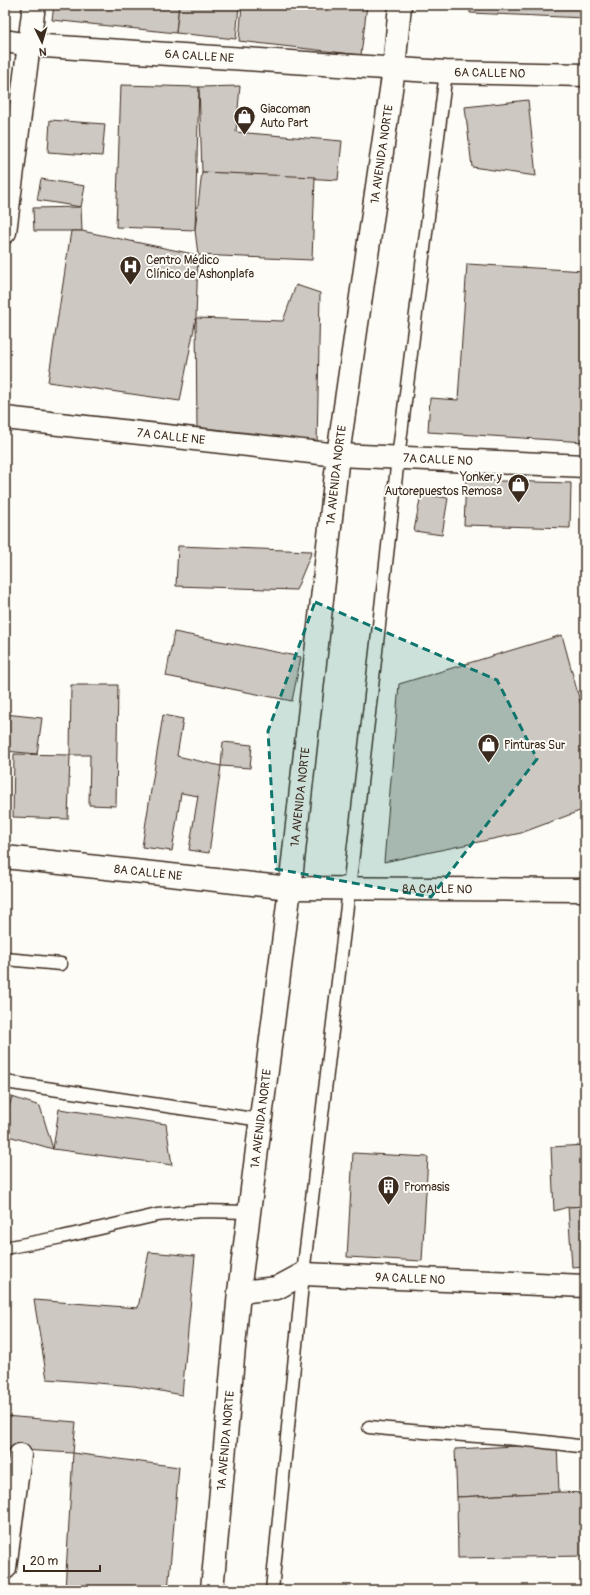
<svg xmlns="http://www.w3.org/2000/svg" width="590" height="1595" font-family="Pangolin,sans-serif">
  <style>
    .building { fill: #cdc8c2; stroke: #3b2a1e }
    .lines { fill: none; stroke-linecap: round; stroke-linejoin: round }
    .lane-casing { stroke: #3b2a1e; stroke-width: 15 }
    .street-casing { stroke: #3b2a1e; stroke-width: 25 }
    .secondary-casing { stroke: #3b2a1e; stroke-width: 25 }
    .lane { stroke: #fdfcf7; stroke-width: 12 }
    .street { stroke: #fdfcf7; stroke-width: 22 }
    .secondary { stroke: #fdfcf7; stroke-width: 22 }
    .marked { fill: #0f766e; fill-opacity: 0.2; stroke: #0f766e; stroke-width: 3; stroke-dasharray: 8 5; stroke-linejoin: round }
    .labels { text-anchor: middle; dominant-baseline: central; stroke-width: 4; stroke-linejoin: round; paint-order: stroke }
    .street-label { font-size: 12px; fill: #3b2a1e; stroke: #fdfcf7 }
    .poi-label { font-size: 12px; fill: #3b2a1e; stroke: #fdfcf7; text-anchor: start }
  </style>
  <rect width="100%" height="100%" fill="#fdfcf7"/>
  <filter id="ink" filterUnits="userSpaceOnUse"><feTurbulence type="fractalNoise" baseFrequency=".025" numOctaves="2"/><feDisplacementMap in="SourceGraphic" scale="8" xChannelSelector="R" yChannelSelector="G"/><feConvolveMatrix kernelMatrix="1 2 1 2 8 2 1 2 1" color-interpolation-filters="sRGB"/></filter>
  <g filter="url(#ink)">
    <g class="building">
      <path d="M 54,5 L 179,5 L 176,33 L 52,20 Z"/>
      <path d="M 179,5 L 239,5 L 236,39 L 176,33 Z"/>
      <path d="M 242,5 L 367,5 L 361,55 L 239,41 Z"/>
      <path d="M 470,5 L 585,5 L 585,18 L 470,13 Z"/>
      <path d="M 121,85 L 199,87 L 195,230 L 116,227 Z"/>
      <path d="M 240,86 L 236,132 L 342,141 L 338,180 L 202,172 L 199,87 Z"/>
      <path d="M 528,100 L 536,176 L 472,167 L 465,107 Z"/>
      <path d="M 50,120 L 105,124 L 102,156 L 48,152 Z"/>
      <path d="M 202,172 L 315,177 L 312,260 L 198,255 L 195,230 Z"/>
      <path d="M 41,179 L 85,186 L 81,207 L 37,200 Z"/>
      <path d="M 81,207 L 82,231 L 34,231 L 33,208 Z"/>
      <path d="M 71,231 L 82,231 L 198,255 L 196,318 L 180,401 L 48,382 Z"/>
      <path d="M 467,264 L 585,271 L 585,442 L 428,432 L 430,398 L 458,400 Z"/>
      <path d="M 296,285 L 320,293 L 317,446 L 197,432 L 196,318 L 283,321 Z"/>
      <path d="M 466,480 L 571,483 L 570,528 L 464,525 Z"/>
      <path d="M 421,494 L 448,498 L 442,535 L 414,531 Z"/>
      <path d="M 178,546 L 312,551 L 296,590 L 176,586 Z"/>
      <path d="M 174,632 L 301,657 L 292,701 L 166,676 Z"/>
      <path d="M 562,635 L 585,720 L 585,809 L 521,833 L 384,862 L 399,684 Z"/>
      <path d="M 71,685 L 118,685 L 116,806 L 89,805 L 90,755 L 70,755 Z"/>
      <path d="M 5,714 L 42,718 L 37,754 L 5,751 Z"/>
      <path d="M 163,715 L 183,719 L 177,756 L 221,766 L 209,853 L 189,850 L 198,796 L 181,793 L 172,851 L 142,847 Z"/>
      <path d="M 223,742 L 252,745 L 250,768 L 221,766 Z"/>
      <path d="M 14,754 L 70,755 L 68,819 L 13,817 Z"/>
      <path d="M 12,1097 L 40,1106 L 53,1149 L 5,1135 L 5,1120 Z"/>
      <path d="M 59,1109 L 166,1124 L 172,1165 L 53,1149 Z"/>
      <path d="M 585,1145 L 585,1206 L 568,1207 L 554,1211 L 551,1147 Z"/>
      <path d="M 353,1153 L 428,1157 L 422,1261 L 347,1257 Z"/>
      <path d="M 585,1206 L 585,1266 L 572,1267 L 568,1207 Z"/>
      <path d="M 149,1252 L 195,1256 L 182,1395 L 134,1386 L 47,1379 L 34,1300 L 138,1308 Z"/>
      <path d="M 5,1416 L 76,1422 L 73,1453 L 5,1449 Z"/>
      <path d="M 557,1444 L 559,1492 L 457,1497 L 455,1449 Z"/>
      <path d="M 73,1453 L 179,1467 L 168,1590 L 65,1590 Z"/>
      <path d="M 559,1492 L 585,1493 L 585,1556 L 458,1558 L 457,1497 Z"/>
    </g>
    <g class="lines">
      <defs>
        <g id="lane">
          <path d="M 5,959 L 61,964"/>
          <path d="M 5,1082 L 261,1120"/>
          <path d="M 5,1248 L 62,1237 L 157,1215 L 202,1211 L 250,1212"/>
          <path d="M 369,1427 C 441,1435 513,1436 585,1447"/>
          <path d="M 272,1590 L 303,1274 L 349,889 L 398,458 L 446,72"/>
        </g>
        <g id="street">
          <path id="s1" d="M 5,41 L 29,45 L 446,72 L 585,75"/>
          <path d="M 5,232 L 34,5"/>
          <path id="s2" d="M 239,1292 L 277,1288 L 303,1274 L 585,1286"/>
          <path d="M 5,1568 L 20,1455"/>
        </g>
        <g id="secondary">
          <path id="s3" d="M 5,418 L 338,455 L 585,466"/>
          <path id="s4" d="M 5,857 L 290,888 L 585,890"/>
          <path id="s5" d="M 212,1590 L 239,1292 L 290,888 L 338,455 L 394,69 L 400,5"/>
        </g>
      </defs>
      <use href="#lane" class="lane-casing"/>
      <use href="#street" class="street-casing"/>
      <use href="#secondary" class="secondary-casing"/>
      <use href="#lane" class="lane"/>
      <use href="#street" class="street"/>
      <use href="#secondary" class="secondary"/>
    </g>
  </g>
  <path class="marked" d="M 315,602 L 497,680 L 537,759 L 431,897 L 276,869 L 268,731 Z"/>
  <defs>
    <symbol id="shop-pin" viewBox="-11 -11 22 30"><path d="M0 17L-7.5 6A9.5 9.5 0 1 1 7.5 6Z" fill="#3b2a1e" stroke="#fdfcf7"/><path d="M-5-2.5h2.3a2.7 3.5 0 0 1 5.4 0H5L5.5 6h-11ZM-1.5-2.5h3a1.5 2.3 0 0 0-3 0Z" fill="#fff"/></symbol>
    <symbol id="hospital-pin" viewBox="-11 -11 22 30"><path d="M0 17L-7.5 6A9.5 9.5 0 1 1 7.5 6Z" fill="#3b2a1e" stroke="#fdfcf7"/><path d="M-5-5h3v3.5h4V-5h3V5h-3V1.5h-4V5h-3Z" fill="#fff"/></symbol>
    <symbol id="building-pin" viewBox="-11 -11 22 30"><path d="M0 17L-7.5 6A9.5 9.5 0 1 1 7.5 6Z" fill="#3b2a1e" stroke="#fdfcf7"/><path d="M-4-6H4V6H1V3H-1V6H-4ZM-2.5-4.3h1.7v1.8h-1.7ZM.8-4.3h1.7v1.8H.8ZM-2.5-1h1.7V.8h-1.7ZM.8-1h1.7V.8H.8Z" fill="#fff"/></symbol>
  </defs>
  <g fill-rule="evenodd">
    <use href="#shop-pin" x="232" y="104" width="25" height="34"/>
    <use href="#hospital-pin" x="118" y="254" width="25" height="34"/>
    <use href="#shop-pin" x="506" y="472" width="25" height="34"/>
    <use href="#shop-pin" x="476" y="732" width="25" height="34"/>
    <use href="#building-pin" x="376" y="1174" width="25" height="34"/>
  </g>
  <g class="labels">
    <g class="street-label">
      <text stroke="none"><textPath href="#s1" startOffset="195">6A CALLE NE</textPath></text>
      <text stroke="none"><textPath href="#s1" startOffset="486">6A CALLE NO</textPath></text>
      <text stroke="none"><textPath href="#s5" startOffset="1446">1A AVENIDA NORTE</textPath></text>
      <text stroke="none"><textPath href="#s3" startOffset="167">7A CALLE NE</textPath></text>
      <text stroke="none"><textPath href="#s3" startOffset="435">7A CALLE NO</textPath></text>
      <text stroke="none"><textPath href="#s5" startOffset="1122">1A AVENIDA NORTE</textPath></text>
      <text stroke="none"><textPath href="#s5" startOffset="798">1A AVENIDA NORTE</textPath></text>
      <text stroke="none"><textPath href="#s4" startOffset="144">8A CALLE NE</textPath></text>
      <text stroke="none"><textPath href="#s4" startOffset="434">8A CALLE NO</textPath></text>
      <text stroke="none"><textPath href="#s5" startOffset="474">1A AVENIDA NORTE</textPath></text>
      <text stroke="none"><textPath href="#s2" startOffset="175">9A CALLE NO</textPath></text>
      <text stroke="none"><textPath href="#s5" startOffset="150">1A AVENIDA NORTE</textPath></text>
    </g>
    <g class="poi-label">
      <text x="260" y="109">Giacoman<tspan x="260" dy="14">Auto Part</tspan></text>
      <text x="146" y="260">Centro Médico<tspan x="146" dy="14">Clínico de Ashonplafa</tspan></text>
      <text x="502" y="477" text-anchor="end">Yonker y<tspan x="502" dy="14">Autorepuestos Remosa</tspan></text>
      <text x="504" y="745">Pinturas Sur</text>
      <text x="404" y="1187">Promasis</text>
    </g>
  </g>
  <rect width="590" height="1595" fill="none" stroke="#fdfcf7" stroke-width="20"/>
  <rect x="10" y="10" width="570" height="1575" fill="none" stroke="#3b2a1e" stroke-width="1.5" filter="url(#ink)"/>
  <g transform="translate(42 42) rotate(175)" stroke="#fdfcf7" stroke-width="3" paint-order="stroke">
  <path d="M0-3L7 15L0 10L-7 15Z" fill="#3b2a1e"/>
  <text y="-6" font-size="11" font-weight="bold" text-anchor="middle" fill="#3b2a1e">N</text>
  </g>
  <path d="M24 1565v6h76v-6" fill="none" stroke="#3b2a1e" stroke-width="2"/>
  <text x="30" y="1565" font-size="12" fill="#3b2a1e" stroke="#fdfcf7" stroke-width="3" paint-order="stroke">20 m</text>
</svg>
